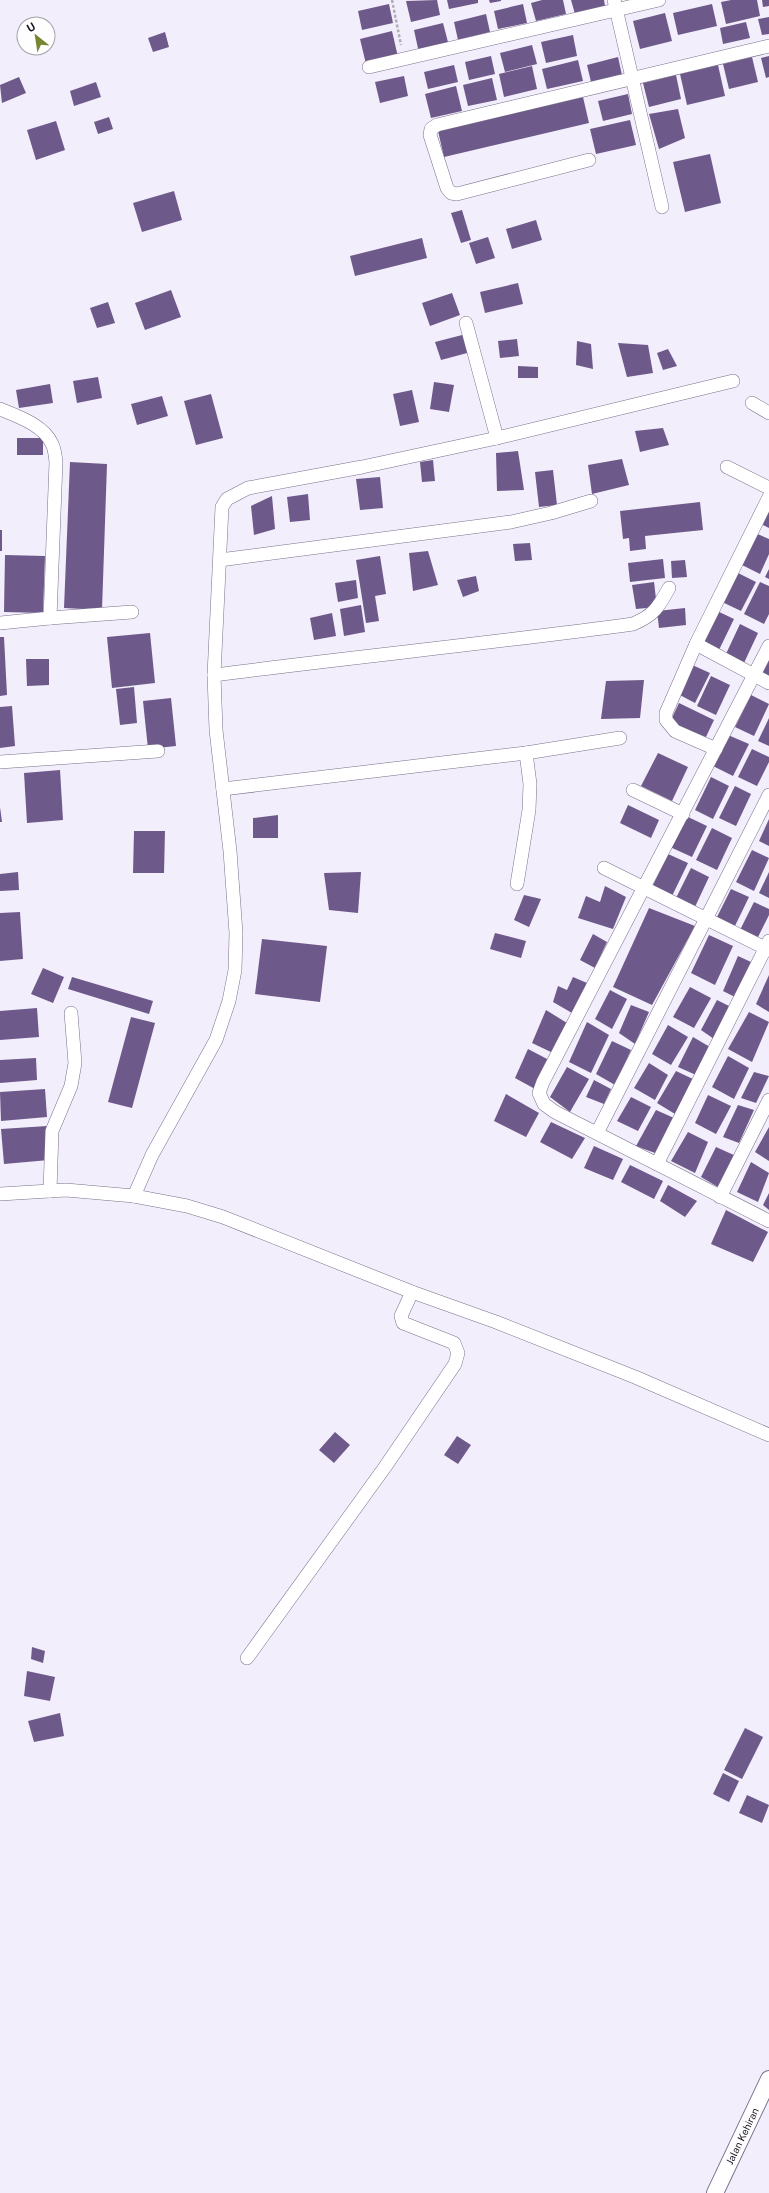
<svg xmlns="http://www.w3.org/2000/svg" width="769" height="2193" font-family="'Public Sans',sans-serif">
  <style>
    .building { fill: #6e598b }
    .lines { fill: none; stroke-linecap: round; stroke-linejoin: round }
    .minor-casing { stroke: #7b708c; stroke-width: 14 }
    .tertiary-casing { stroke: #7b708c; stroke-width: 18 }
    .path { stroke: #b1acb8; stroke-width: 2.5; stroke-dasharray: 3 2; stroke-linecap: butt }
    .minor { stroke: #fff; stroke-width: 13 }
    .tertiary { stroke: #fff; stroke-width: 16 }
    .labels { text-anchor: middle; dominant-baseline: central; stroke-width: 4; stroke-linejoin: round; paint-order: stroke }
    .street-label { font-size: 10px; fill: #1a1520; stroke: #fefefe }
  </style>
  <rect width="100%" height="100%" fill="#f3eefb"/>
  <g class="building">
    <path d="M 437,0 L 440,15 L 411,22 L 406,1 Z"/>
    <path d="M 447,0 L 478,0 L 478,3 L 449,9 Z"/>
    <path d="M 489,0 L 501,0 L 501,1 L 490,3 Z"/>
    <path d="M 542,0 L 563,0 L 566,14 L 536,21 L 531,3 Z"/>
    <path d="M 571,0 L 604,0 L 605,6 L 575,14 Z"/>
    <path d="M 731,0 L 757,0 L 760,16 L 726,24 L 721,2 Z"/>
    <path d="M 762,0 L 769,0 L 769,6 L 763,7 Z"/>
    <path d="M 389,4 L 393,23 L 362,30 L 358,11 Z"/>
    <path d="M 523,4 L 527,23 L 498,29 L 494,11 Z"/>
    <path d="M 712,4 L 717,26 L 678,35 L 673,13 Z"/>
    <path d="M 665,13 L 672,41 L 640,49 L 633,21 Z"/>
    <path d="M 486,14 L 490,32 L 458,40 L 454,22 Z"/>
    <path d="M 769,17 L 769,34 L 762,35 L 758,19 Z"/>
    <path d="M 746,22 L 750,38 L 723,44 L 720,28 Z"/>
    <path d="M 443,23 L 449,46 L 419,53 L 414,30 Z"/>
    <path d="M 392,31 L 398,57 L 366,64 L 360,39 Z"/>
    <path d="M 165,32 L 169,47 L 153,52 L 148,38 Z"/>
    <path d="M 573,35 L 577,56 L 546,63 L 541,42 Z"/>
    <path d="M 532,45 L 537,64 L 505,72 L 500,53 Z"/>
    <path d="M 491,56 L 495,74 L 469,80 L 465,62 Z"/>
    <path d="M 769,56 L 769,77 L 766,78 L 761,58 Z"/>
    <path d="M 618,57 L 622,75 L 591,82 L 587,65 Z"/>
    <path d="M 752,57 L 758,82 L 729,89 L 723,64 Z"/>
    <path d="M 578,60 L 583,81 L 547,89 L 542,69 Z"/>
    <path d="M 454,65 L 458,82 L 428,89 L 424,72 Z"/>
    <path d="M 718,65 L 725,96 L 687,105 L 680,74 Z"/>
    <path d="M 532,66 L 537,89 L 504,97 L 499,74 Z"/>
    <path d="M 676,75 L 681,99 L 649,107 L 643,83 Z"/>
    <path d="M 404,76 L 408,96 L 380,103 L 375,82 Z"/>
    <path d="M 19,77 L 26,93 L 2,103 L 0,85 Z"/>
    <path d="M 492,78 L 497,100 L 468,106 L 463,85 Z"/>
    <path d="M 96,82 L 101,97 L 74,106 L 70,91 Z"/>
    <path d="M 456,86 L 462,111 L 431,118 L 425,94 Z"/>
    <path d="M 628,94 L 632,114 L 603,121 L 598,101 Z"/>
    <path d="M 583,97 L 589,123 L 444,157 L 438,131 Z"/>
    <path d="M 678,109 L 685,138 L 659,149 L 649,114 Z"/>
    <path d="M 109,117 L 113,129 L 98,134 L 94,122 Z"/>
    <path d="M 630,120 L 636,145 L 596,154 L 590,129 Z"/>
    <path d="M 56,121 L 65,150 L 36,160 L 27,130 Z"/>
    <path d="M 710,154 L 721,203 L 685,212 L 673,162 Z"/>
    <path d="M 174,191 L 182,220 L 142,232 L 133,203 Z"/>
    <path d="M 462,210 L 471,240 L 461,243 L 451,213 Z"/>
    <path d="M 536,220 L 542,240 L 512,249 L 506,229 Z"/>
    <path d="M 488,237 L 495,258 L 476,264 L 469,243 Z"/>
    <path d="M 422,238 L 427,258 L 355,276 L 350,256 Z"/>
    <path d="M 518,283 L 523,304 L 485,313 L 480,292 Z"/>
    <path d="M 171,290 L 181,317 L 145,330 L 135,303 Z"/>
    <path d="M 452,293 L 460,315 L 430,326 L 422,303 Z"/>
    <path d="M 108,302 L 115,323 L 97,328 L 90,308 Z"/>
    <path d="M 466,334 L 471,352 L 441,360 L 435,342 Z"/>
    <path d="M 517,339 L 519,356 L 500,358 L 498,341 Z"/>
    <path d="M 577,341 L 591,344 L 593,369 L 576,365 Z"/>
    <path d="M 618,343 L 648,345 L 653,373 L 627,377 Z"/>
    <path d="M 668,349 L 677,366 L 663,370 L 657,353 Z"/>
    <path d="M 518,366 L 538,367 L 538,378 L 518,378 Z"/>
    <path d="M 98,377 L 102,398 L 77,403 L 73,381 Z"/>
    <path d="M 434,382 L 454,385 L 449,412 L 430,409 Z"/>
    <path d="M 50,384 L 53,403 L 19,408 L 16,390 Z"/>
    <path d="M 412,390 L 419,422 L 400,426 L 393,394 Z"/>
    <path d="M 211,394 L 223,438 L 196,445 L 184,401 Z"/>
    <path d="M 162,396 L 168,416 L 137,425 L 131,404 Z"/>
    <path d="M 663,428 L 669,445 L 640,452 L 635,431 Z"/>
    <rect x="17" y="438" width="26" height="17"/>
    <path d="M 518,451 L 524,490 L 497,491 L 496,453 Z"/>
    <path d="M 622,459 L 629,485 L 592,494 L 588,465 Z"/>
    <path d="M 433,460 L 435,481 L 422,482 L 420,462 Z"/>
    <path d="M 70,462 L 107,464 L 102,610 L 64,608 Z"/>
    <path d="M 553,470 L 557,505 L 539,507 L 535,472 Z"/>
    <path d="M 380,477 L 383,508 L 360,510 L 356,479 Z"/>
    <path d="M 308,494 L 310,520 L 290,522 L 287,497 Z"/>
    <path d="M 272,496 L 275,529 L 254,535 L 251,506 Z"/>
    <path d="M 700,502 L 703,530 L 645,536 L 646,549 L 630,551 L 629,538 L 623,539 L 620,511 Z"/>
    <path d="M 769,503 L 769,528 L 759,523 Z"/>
    <rect x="0" y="530" width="2" height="21"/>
    <path d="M 755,533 L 769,539 L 769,554 L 760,574 L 740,564 Z"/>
    <path d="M 530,543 L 532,560 L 515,561 L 513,544 Z"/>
    <path d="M 428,551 L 438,585 L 413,591 L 409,553 Z"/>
    <path d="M 5,555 L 45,556 L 43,613 L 4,612 Z"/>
    <path d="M 380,556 L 386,594 L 375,596 L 379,621 L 366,623 L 356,560 Z"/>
    <path d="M 663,559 L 665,578 L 630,582 L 628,563 Z"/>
    <path d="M 685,560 L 687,577 L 672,578 L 671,561 Z"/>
    <path d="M 769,569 L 769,579 L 765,577 Z"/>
    <path d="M 734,571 L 756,582 L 741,611 L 720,601 Z"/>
    <path d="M 476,576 L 479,591 L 463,597 L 457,580 Z"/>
    <path d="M 356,580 L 358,598 L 338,602 L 335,583 Z"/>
    <path d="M 654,582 L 657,607 L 636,609 L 632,585 Z"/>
    <path d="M 760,582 L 769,586 L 769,614 L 764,624 L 744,614 Z"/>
    <path d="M 361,605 L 365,632 L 344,636 L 340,609 Z"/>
    <path d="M 685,608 L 686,625 L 659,628 L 657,611 Z"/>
    <path d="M 715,610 L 734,619 L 718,652 L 699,643 Z"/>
    <path d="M 332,613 L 336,636 L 314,640 L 310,618 Z"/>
    <path d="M 740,624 L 758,633 L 743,665 L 725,656 Z"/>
    <path d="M 150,633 L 155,683 L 112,688 L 107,637 Z"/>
    <path d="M 0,637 L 4,637 L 7,695 L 0,696 Z"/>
    <path d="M 769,654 L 769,681 L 758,675 Z"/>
    <path d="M 26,659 L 49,659 L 49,685 L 27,686 Z"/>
    <path d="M 690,664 L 710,673 L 695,703 L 676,693 Z"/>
    <path d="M 711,676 L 730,685 L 716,715 L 697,706 Z"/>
    <path d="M 644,680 L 640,718 L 601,719 L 606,681 Z"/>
    <path d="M 134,687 L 137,723 L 120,725 L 116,689 Z"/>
    <path d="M 751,695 L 769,704 L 754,736 L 735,727 Z"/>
    <path d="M 171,698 L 176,746 L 148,749 L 143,701 Z"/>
    <path d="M 679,703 L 714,720 L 704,741 L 669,724 Z"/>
    <path d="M 12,706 L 15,746 L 0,748 L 0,707 Z"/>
    <path d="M 769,718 L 769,746 L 758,741 Z"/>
    <path d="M 728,735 L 749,744 L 733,776 L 713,766 Z"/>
    <path d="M 752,749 L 769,757 L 769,762 L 757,786 L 738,777 Z"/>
    <path d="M 658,753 L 688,767 L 672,801 L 641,786 Z"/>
    <path d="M 60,770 L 63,820 L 27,823 L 24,773 Z"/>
    <path d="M 711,777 L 729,786 L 713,819 L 695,810 Z"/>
    <path d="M 735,786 L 751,794 L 736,826 L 719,818 Z"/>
    <path d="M 628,805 L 659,820 L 651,838 L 620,823 Z"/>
    <path d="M 0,807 L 2,822 L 0,822 Z"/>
    <path d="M 278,815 L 278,838 L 253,838 L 253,818 Z"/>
    <path d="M 686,816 L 707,826 L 692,857 L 670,847 Z"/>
    <path d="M 769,819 L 769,846 L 759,841 Z"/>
    <path d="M 712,828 L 732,838 L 717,870 L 696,860 Z"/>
    <path d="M 134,831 L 165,831 L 164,873 L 133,873 Z"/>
    <path d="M 752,850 L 769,858 L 754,891 L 736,882 Z"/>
    <path d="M 668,854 L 688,863 L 672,896 L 652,887 Z"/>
    <path d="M 691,868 L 709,877 L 694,909 L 675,900 Z"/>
    <path d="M 18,872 L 19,890 L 0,891 L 0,874 Z"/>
    <path d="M 361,872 L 358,913 L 329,910 L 324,873 Z"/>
    <path d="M 769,872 L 769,898 L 759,893 Z"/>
    <path d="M 605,886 L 626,897 L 613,929 L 578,918 L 586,896 L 600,902 Z"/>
    <path d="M 731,889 L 749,897 L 733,930 L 715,921 Z"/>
    <path d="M 524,895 L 541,899 L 529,927 L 514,920 Z"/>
    <path d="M 754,902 L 769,909 L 769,915 L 756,941 L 739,932 Z"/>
    <path d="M 649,908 L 695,926 L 652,1005 L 613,987 Z"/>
    <path d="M 20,912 L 23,959 L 0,961 L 0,913 Z"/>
    <path d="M 495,933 L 526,941 L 521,958 L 490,949 Z"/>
    <path d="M 593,934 L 607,942 L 595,968 L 580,960 Z"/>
    <path d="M 709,935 L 733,946 L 715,985 L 691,973 Z"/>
    <path d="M 262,939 L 327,946 L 320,1002 L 255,994 Z"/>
    <path d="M 738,956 L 751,962 L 735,997 L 723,991 Z"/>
    <path d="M 43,968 L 64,977 L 53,1003 L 31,994 Z"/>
    <path d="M 769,975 L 769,1012 L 756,1004 Z"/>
    <path d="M 72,977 L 153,1001 L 149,1014 L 68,989 Z"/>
    <path d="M 573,977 L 587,983 L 572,1013 L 553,1002 L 558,986 L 567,990 Z"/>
    <path d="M 690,987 L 711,998 L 694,1028 L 673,1017 Z"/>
    <path d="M 610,990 L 627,999 L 612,1029 L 595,1019 Z"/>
    <path d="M 717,1000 L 731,1007 L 714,1039 L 701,1030 Z"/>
    <path d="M 631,1005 L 649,1012 L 635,1044 L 619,1033 Z"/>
    <path d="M 37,1008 L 39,1037 L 0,1040 L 0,1011 Z"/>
    <path d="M 546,1010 L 567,1023 L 553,1053 L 532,1043 Z"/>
    <path d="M 749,1012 L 769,1022 L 752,1062 L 728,1049 Z"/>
    <path d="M 131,1017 L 155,1023 L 132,1108 L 108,1102 Z"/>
    <path d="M 587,1022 L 609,1035 L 591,1073 L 569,1062 Z"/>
    <path d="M 668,1025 L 688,1037 L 671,1065 L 652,1054 Z"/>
    <path d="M 693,1037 L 710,1047 L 696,1075 L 678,1067 Z"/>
    <path d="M 612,1041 L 631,1050 L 615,1085 L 596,1074 Z"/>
    <path d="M 528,1049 L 549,1060 L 535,1089 L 515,1078 Z"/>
    <path d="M 728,1056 L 749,1068 L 734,1099 L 712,1087 Z"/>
    <path d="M 36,1058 L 37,1080 L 0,1083 L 0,1060 Z"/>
    <path d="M 649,1063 L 668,1075 L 655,1100 L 634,1088 Z"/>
    <path d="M 567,1067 L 589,1079 L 570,1112 L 550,1097 Z"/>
    <path d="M 676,1071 L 695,1080 L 675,1114 L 657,1103 Z"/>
    <path d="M 754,1072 L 769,1076 L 756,1103 L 741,1098 Z"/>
    <path d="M 594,1080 L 611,1089 L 604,1104 L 586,1097 Z"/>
    <path d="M 45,1089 L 47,1117 L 1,1121 L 0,1092 Z"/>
    <path d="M 506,1094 L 539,1113 L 526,1137 L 494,1121 Z"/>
    <path d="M 708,1095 L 731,1106 L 716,1134 L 695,1123 Z"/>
    <path d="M 631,1097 L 651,1107 L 638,1131 L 617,1121 Z"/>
    <path d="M 738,1105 L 754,1110 L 739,1143 L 723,1137 Z"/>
    <path d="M 656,1110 L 674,1118 L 655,1153 L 636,1146 Z"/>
    <path d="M 551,1122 L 585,1138 L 572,1159 L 540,1142 Z"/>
    <path d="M 47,1126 L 49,1160 L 4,1164 L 1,1129 Z"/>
    <path d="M 769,1127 L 769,1161 L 755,1152 Z"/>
    <path d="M 688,1132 L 708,1142 L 695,1173 L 671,1161 Z"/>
    <path d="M 594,1146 L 623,1159 L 613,1180 L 584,1168 Z"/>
    <path d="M 716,1147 L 736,1156 L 718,1187 L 701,1177 Z"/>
    <path d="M 751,1162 L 769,1173 L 758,1202 L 737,1192 Z"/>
    <path d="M 630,1165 L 663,1181 L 654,1199 L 621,1182 Z"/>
    <path d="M 668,1185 L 697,1201 L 685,1217 L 660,1201 Z"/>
    <path d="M 769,1193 L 769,1210 L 763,1205 Z"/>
    <path d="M 726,1210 L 768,1232 L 753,1262 L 711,1244 Z"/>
    <path d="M 335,1432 L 350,1445 L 334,1463 L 319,1450 Z"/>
    <path d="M 457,1436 L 471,1445 L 458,1464 L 444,1455 Z"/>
    <path d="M 32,1647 L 45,1651 L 43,1663 L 31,1659 Z"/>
    <path d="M 27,1671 L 55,1677 L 50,1701 L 24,1696 Z"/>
    <path d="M 60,1713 L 64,1736 L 34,1742 L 28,1721 Z"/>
    <path d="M 745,1728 L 763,1737 L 742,1779 L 724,1770 Z"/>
    <path d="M 723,1773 L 739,1781 L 729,1802 L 713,1794 Z"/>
    <path d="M 747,1795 L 769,1805 L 762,1823 L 739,1813 Z"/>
  </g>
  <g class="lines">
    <defs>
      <g id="minor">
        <path d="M 614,0 L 662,207"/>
        <path d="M 369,67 L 659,0"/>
        <path d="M 589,160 L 457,194 L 451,193 L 447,188 L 430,135 L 431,129 L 437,125 L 769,46"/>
        <path d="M 466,323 L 497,438"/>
        <path d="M 752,403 L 769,413"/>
        <path d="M 0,409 C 17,416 44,425 52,444 C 55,449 55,456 56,462 L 50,618 L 0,623"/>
        <path d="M 727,467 L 769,488"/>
        <path d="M 769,497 L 696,644 L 769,683"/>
        <path d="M 220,560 L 511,522 L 551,513 L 591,501"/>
        <path d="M 50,618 L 132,612"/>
        <path d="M 696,644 L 666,713 L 666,720 L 675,731 L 716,749"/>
        <path d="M 769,646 L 543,1082 L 539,1093 L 544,1104 L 555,1112 L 769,1221"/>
        <path d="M 214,675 C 353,657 493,643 633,624 C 654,615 658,608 669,588"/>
        <path d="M 0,762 L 158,751"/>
        <path d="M 223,789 L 526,753 L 620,738"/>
        <path d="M 633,790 L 683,814"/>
        <path d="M 604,868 L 769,950"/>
        <path d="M 517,884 L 529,810 L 530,784 L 526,753"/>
        <path d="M 597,1133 L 769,795"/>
        <path d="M 657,1164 L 769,941"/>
        <path d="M 50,1191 L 52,1131 L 71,1086 L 75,1063 L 71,1013"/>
        <path d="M 0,1194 L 66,1190 L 134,1196 L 187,1206 L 223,1217 L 412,1292 L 496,1322 L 635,1377 L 769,1435"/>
        <path d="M 134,1196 L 152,1155 L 216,1040 L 229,1001 L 235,970 L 236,933 L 230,851 L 216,730 L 214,675 L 222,507 L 227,499 L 248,488 L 362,467 L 497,438 L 733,381"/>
        <path d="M 720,1197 L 769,1100"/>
        <path d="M 247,1658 L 385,1467 L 455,1364 L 458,1353 L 454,1343 L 403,1323 L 401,1316 L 412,1292"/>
      </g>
      <path id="tertiary" d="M 715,2193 L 769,2079"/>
    </defs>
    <use href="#minor" class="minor-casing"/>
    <use href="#tertiary" class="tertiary-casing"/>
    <path class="path" d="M 392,0 L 401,45"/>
    <use href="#minor" class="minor"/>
    <use href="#tertiary" class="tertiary"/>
  </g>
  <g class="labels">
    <g class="street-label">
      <text transform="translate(742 2136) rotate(-64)">Jalan Kehiran</text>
    </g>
  </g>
  <g transform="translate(36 36) rotate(330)"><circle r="19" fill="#fefefe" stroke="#a3a1a5"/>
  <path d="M0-3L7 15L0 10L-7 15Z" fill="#798533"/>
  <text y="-6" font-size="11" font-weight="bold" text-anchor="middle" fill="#1a1520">U</text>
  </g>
</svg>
